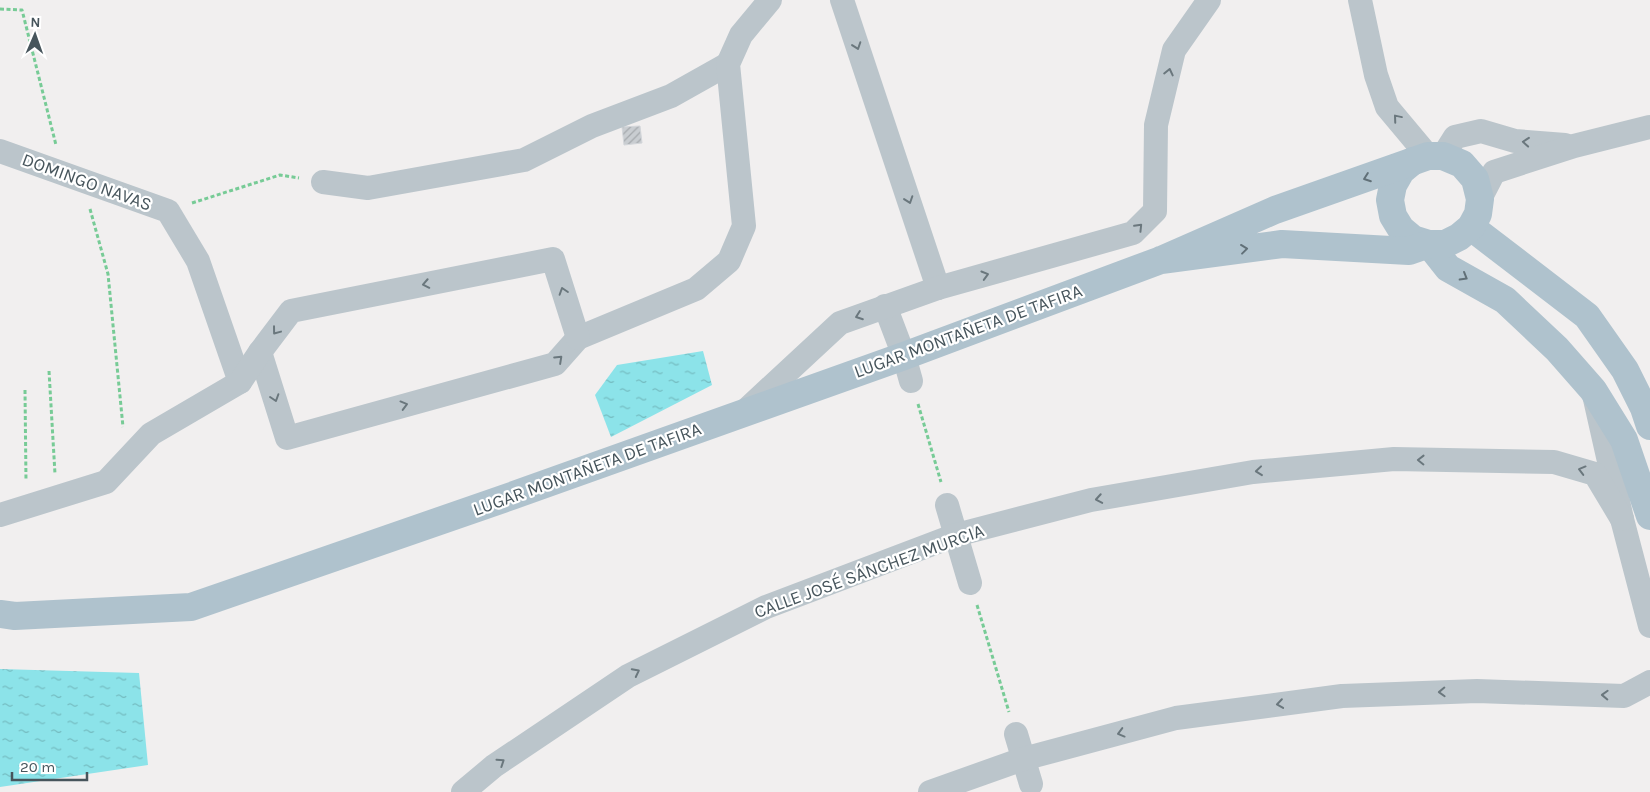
<svg xmlns="http://www.w3.org/2000/svg" width="1650" height="792" font-family="Karla,sans-serif">
  <style>
    .water { fill: url(#water-ripples) }
    .building { fill: url(#building-hatch); stroke: #d3d6da }
    .lines { fill: none; stroke-linecap: round; stroke-linejoin: round }
    .path { stroke: #77cb96; stroke-width: 3; stroke-dasharray: 4 2.5; stroke-linecap: butt }
    .minor { stroke: #bbc5cb; stroke-width: 24 }
    .major { stroke: #afc2cd; stroke-width: 28 }
    .oneway { stroke: #6a777d }
    .oneway2 { stroke: #617078 }
    .labels { text-anchor: middle; dominant-baseline: central; stroke-width: 4.5; stroke-linejoin: round; paint-order: stroke }
    .street-label { font-size: 18px; fill: #47555c; stroke: #fff }
  </style>
  <defs>
    <pattern id="water-ripples" width="26" height="14" patternUnits="userSpaceOnUse" patternTransform="scale(1.25)"><rect width="26" height="14" fill="#8ce3e9"/><path d="M2 4q2-2 4 0t4 0M15 11q2-2 4 0t4 0" fill="none" stroke="#74bbc0"/></pattern>
    <pattern id="building-hatch" width="6" height="6" patternUnits="userSpaceOnUse" patternTransform="scale(1.25)"><rect width="6" height="6" fill="#c9cdd1"/><path d="M-1 1l2-2M0 6l6-6M5 7l2-2" fill="none" stroke="#a5a9ad"/></pattern>
  </defs>
  <rect width="100%" height="100%" fill="#f1efef"/>
  <g class="water">
    <path d="M 703,351 L 712,385 L 611,437 L 595,395 L 617,365 Z"/>
    <path d="M 0,669 L 139,673 L 148,765 L 0,787 Z"/>
  </g>
  <path class="building" d="M 640,126 L 642,143 L 624,145 L 622,127 Z"/>
  <g class="lines">
    <g class="path">
      <path d="M 0,9 L 22,10 L 56,145"/>
      <path d="M 192,203 L 280,175 L 299,178"/>
      <path d="M 90,209 L 108,274 L 123,427"/>
      <path d="M 49,371 L 55,474"/>
      <path d="M 25,390 L 26,481"/>
      <path d="M 918,404 L 941,482"/>
      <path d="M 977,605 L 1009,712"/>
    </g>
    <g class="minor">
      <path d="M 842,0 L 938,288"/>
      <path d="M 1360,0 L 1376,75 L 1387,107 L 1428,156"/>
      <path d="M 0,151 L 168,211 L 198,261 L 240,382"/>
      <path d="M 1443,156 L 1455,137 L 1481,131 L 1515,141 L 1565,145"/>
      <path d="M 323,182 L 368,188 L 524,160 L 592,126 L 671,96 L 728,64"/>
      <path d="M 1480,199 L 1494,172 L 1574,146 L 1650,127"/>
      <path d="M 885,306 L 904,356 L 911,381"/>
      <path d="M 260,352 L 287,438 L 555,364 L 578,338 L 696,289 L 729,261 L 744,226 L 728,64 L 741,35 L 770,0"/>
      <path d="M 1595,399 L 1622,519 L 1650,626"/>
      <path d="M 744,412 L 840,323 L 938,288 L 1133,233 L 1155,211 L 1156,125 L 1174,50 L 1209,0"/>
      <path d="M 947,505 L 970,583"/>
      <path d="M 0,515 L 106,482 L 151,434 L 240,382 L 260,352 L 291,311 L 553,259 L 578,338"/>
      <path d="M 1016,734 L 1031,784"/>
      <path d="M 463,792 L 494,766 L 628,676 L 766,607 L 956,535 L 1091,500 L 1253,472 L 1394,459 L 1554,462 L 1595,474 L 1622,519"/>
      <path d="M 930,792 L 1023,759 L 1176,718 L 1342,696 L 1477,691 L 1624,696 L 1650,682"/>
    </g>
    <g class="major">
      <path d="M 1413,161 L 1401,171 L 1393,185 L 1390,200 L 1393,216 L 1401,229 L 1413,239 L 1429,244 L 1448,268 L 1505,300 L 1557,349 L 1593,390 L 1624,440 L 1650,516"/>
      <path d="M 1471,227 L 1587,316 L 1625,370 L 1644,408 L 1650,426"/>
      <path d="M 0,614 L 15,616 L 191,607 L 503,499 L 904,356 L 1161,260 L 1275,210 L 1428,156 L 1443,156 L 1462,164 L 1475,179 L 1480,199 L 1478,214 L 1471,227 L 1459,237 L 1445,244 L 1429,244 L 1409,251 L 1282,244 L 1161,260"/>
    </g>
  </g>
  <defs><path id="oneway-chevron" d="M-2-3.5L2.5 0L-2 3.5" fill="none" stroke-width="1.6" stroke-linecap="round" stroke-linejoin="round" transform="scale(1.25)"/></defs>
  <g class="oneway">
    <use href="#oneway-chevron" transform="translate(857 46) rotate(71)"/>
    <use href="#oneway-chevron" transform="translate(1169 72) rotate(-77)"/>
    <use href="#oneway-chevron" transform="translate(1397 118) rotate(-130)"/>
    <use href="#oneway-chevron" transform="translate(1526 142) rotate(-175)"/>
    <use href="#oneway-chevron" transform="translate(909 200) rotate(71)"/>
    <use href="#oneway-chevron" transform="translate(1139 227) rotate(-46)"/>
    <use href="#oneway-chevron" transform="translate(985 275) rotate(-16)"/>
    <use href="#oneway-chevron" transform="translate(426 284) rotate(169)"/>
    <use href="#oneway-chevron" transform="translate(563 291) rotate(-108)"/>
    <use href="#oneway-chevron" transform="translate(859 316) rotate(160)"/>
    <use href="#oneway-chevron" transform="translate(276 331) rotate(127)"/>
    <use href="#oneway-chevron" transform="translate(559 359) rotate(-43)"/>
    <use href="#oneway-chevron" transform="translate(275 398) rotate(72)"/>
    <use href="#oneway-chevron" transform="translate(404 405) rotate(-15)"/>
    <use href="#oneway-chevron" transform="translate(1421 460) rotate(-179)"/>
    <use href="#oneway-chevron" transform="translate(1582 470) rotate(-165)"/>
    <use href="#oneway-chevron" transform="translate(1259 471) rotate(174)"/>
    <use href="#oneway-chevron" transform="translate(1099 499) rotate(170)"/>
    <use href="#oneway-chevron" transform="translate(636 672) rotate(-27)"/>
    <use href="#oneway-chevron" transform="translate(1442 692) rotate(178)"/>
    <use href="#oneway-chevron" transform="translate(1605 695) rotate(-178)"/>
    <use href="#oneway-chevron" transform="translate(1280 704) rotate(172)"/>
    <use href="#oneway-chevron" transform="translate(1121 733) rotate(165)"/>
    <use href="#oneway-chevron" transform="translate(501 762) rotate(-34)"/>
  </g>
  <g class="oneway2">
    <use href="#oneway-chevron" transform="translate(1367 178) rotate(160)"/>
    <use href="#oneway-chevron" transform="translate(1244 249) rotate(-7)"/>
    <use href="#oneway-chevron" transform="translate(1464 277) rotate(30)"/>
  </g>
  <g class="labels">
    <g class="street-label">
      <text transform="translate(87 182) rotate(20)">DOMINGO NAVAS</text>
      <text transform="translate(968 331) rotate(-20)">LUGAR MONTAÑETA DE TAFIRA</text>
      <text transform="translate(587 469) rotate(-20)">LUGAR MONTAÑETA DE TAFIRA</text>
      <text transform="translate(869 571) rotate(-20)">CALLE JOSÉ SÁNCHEZ MURCIA</text>
    </g>
  </g>
  <g transform="translate(35 35) rotate(2)" stroke="#ffffff" stroke-width="4" paint-order="stroke">
  <path d="M0-4L9 19L0 12L-9 19Z" fill="#47555c"/>
  <text y="-8" font-size="14" font-weight="bold" text-anchor="middle" fill="#47555c">N</text>
  </g>
  <path d="M12 772v8h75v-8" fill="none" stroke="#47555c" stroke-width="2.5"/>
  <text x="20" y="772" font-size="15" fill="#47555c" stroke="#ffffff" stroke-width="4" paint-order="stroke">20 m</text>
</svg>
